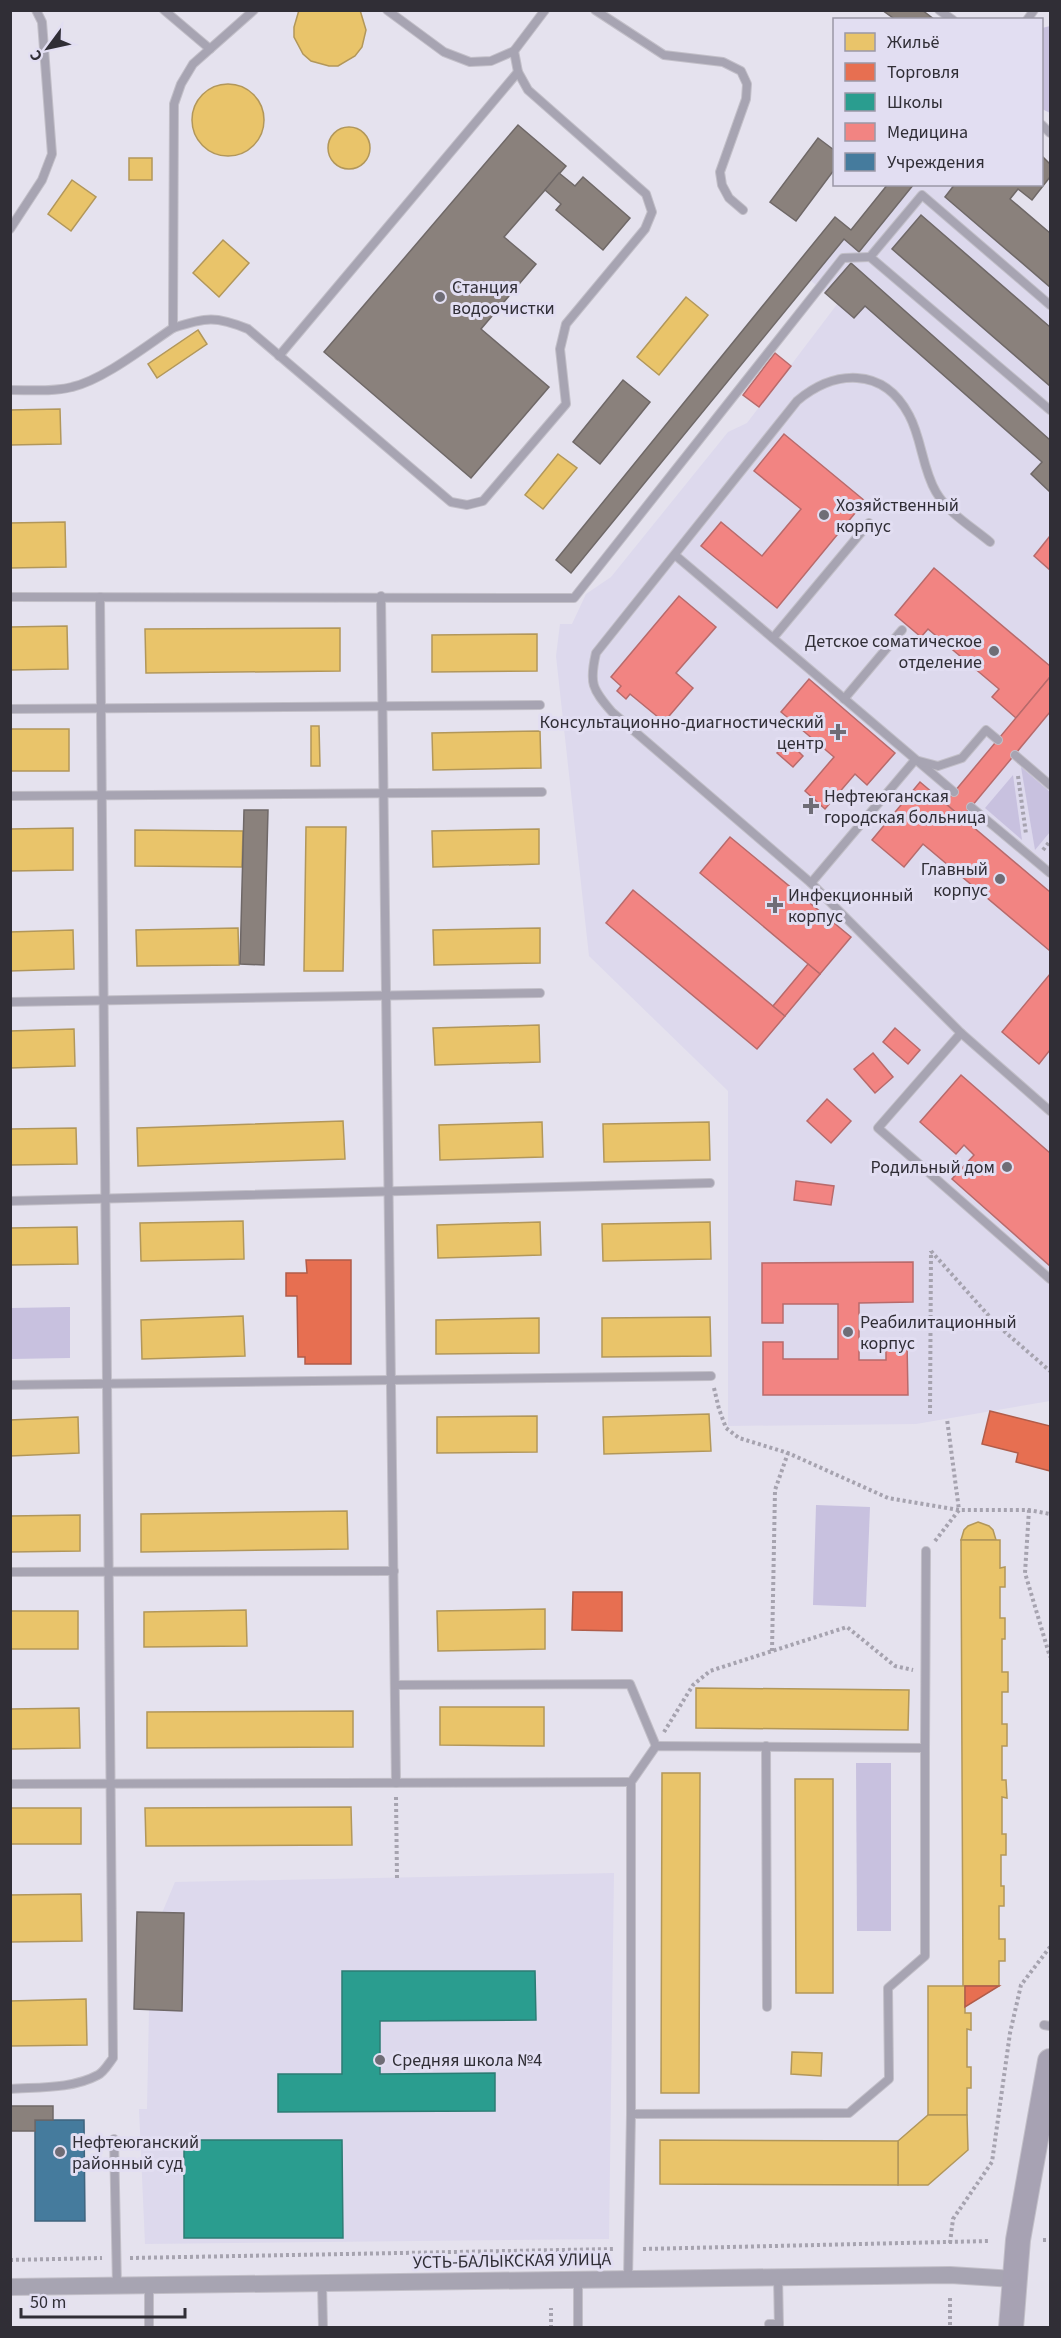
<svg xmlns="http://www.w3.org/2000/svg" width="1061" height="2338" font-family="'Source Sans 3',sans-serif">
  <style>
    .built { fill: #ddd9ed }
    .green { fill: #c8c1df }
    .homes { fill: #e9c46a; stroke: #b2975a; stroke-width: 1.5 }
    .shops { fill: #e76f51; stroke: #b05c49; stroke-width: 1.5 }
    .schools { fill: #2a9d8f; stroke: #2c7c74; stroke-width: 1.5 }
    .health { fill: #f28482; stroke: #b86a6b; stroke-width: 1.5 }
    .public { fill: #457b9d; stroke: #3f647e; stroke-width: 1.5 }
    .industry { fill: #8a817c; stroke: #6f6867; stroke-width: 1.5 }
    .lines { fill: none; stroke-linecap: round; stroke-linejoin: round }
    .service-casing { stroke: #c2bfc8; stroke-width: 10 }
    .minor-casing { stroke: #c2bfc8; stroke-width: 18 }
    .secondary-casing { stroke: #c2bfc8; stroke-width: 26 }
    .path { stroke: #a6a3af; stroke-width: 4; stroke-dasharray: 3 3; stroke-linecap: butt }
    .service { stroke: #a7a4b2; stroke-width: 8 }
    .minor { stroke: #a7a4b2; stroke-width: 16 }
    .secondary { stroke: #a7a2b3; stroke-width: 24 }
    .poi-dot { fill: #6f6d76; stroke: #e2def2; stroke-width: 2 }
    .labels { text-anchor: middle; dominant-baseline: central; stroke-width: 6; stroke-linejoin: round; paint-order: stroke }
    .poi-label { font-size: 18px; fill: #302e36; stroke: #e2def2; text-anchor: start }
    .street-label { font-size: 18px; fill: #302e36; stroke: #e2def2 }
  </style>
  <rect width="100%" height="100%" fill="#e5e2ee"/>
  <g class="built">
    <path d="M 1042,156 L 1050,164 L 1050,177 L 1032,200 L 1018,189 L 1010,199 L 1050,233 L 1050,1401 L 916,1424 L 728,1426 L 728,1091 L 589,956 L 556,656 L 560,624 L 572,624 L 586,594 L 611,577 L 728,432 L 747,423 L 838,303 L 810,280 L 571,573 L 556,560 L 835,217 L 851,230 L 888,185 L 1042,184 Z"/>
    <path d="M 614,1873 L 609,2239 L 145,2244 L 139,2109 L 147,2109 L 149,2010 L 182,2010 L 184,1914 L 162,1913 L 175,1882 Z"/>
  </g>
  <g class="green">
    <path d="M 1050,26 L 1050,113 L 1042,109 L 1042,28 Z"/>
    <path d="M 1021,767 L 1050,792 L 1050,832 L 1035,850 Z"/>
    <path d="M 1013,775 L 1022,840 L 985,808 Z"/>
    <path d="M 70,1307 L 70,1358 L 11,1359 L 11,1308 Z"/>
    <path d="M 816,1505 L 870,1507 L 866,1607 L 813,1605 Z"/>
    <path d="M 856,1763 L 891,1763 L 891,1931 L 857,1931 Z"/>
  </g>
  <g class="homes">
    <path d="M 299,10 L 360,10 L 366,30 L 362,47 L 355,56 L 338,66 L 329,66 L 311,61 L 303,54 L 294,37 L 294,27 Z"/>
    <circle cx="228" cy="120" r="36"/>
    <circle cx="349" cy="148" r="21"/>
    <rect x="129" y="158" width="23" height="22"/>
    <path d="M 72,180 L 96,197 L 71,231 L 48,214 Z"/>
    <path d="M 223,240 L 249,263 L 219,297 L 193,273 Z"/>
    <path d="M 686,297 L 708,315 L 659,375 L 637,357 Z"/>
    <path d="M 198,330 L 207,344 L 157,378 L 148,364 Z"/>
    <path d="M 60,409 L 61,444 L 10,445 L 10,410 Z"/>
    <path d="M 558,454 L 577,468 L 543,509 L 525,495 Z"/>
    <path d="M 65,522 L 66,567 L 10,568 L 10,523 Z"/>
    <path d="M 67,626 L 68,669 L 10,670 L 10,627 Z"/>
    <path d="M 340,628 L 340,671 L 146,673 L 145,629 Z"/>
    <path d="M 537,634 L 537,671 L 432,672 L 432,635 Z"/>
    <path d="M 311,726 L 319,726 L 320,766 L 311,766 Z"/>
    <rect x="10" y="729" width="59" height="42"/>
    <path d="M 540,731 L 541,768 L 433,770 L 432,733 Z"/>
    <path d="M 306,827 L 346,827 L 343,971 L 304,971 Z"/>
    <path d="M 73,828 L 73,870 L 10,871 L 10,829 Z"/>
    <path d="M 539,829 L 539,864 L 433,867 L 432,831 Z"/>
    <path d="M 135,830 L 243,831 L 242,867 L 135,866 Z"/>
    <path d="M 238,928 L 239,965 L 137,966 L 136,930 Z"/>
    <path d="M 540,928 L 540,963 L 434,965 L 433,930 Z"/>
    <path d="M 73,930 L 74,969 L 10,971 L 10,932 Z"/>
    <path d="M 539,1025 L 540,1062 L 435,1065 L 433,1028 Z"/>
    <path d="M 74,1029 L 75,1066 L 10,1068 L 10,1031 Z"/>
    <path d="M 343,1121 L 345,1159 L 138,1166 L 137,1128 Z"/>
    <path d="M 542,1122 L 543,1157 L 440,1160 L 439,1125 Z"/>
    <path d="M 709,1122 L 710,1160 L 604,1162 L 603,1124 Z"/>
    <path d="M 76,1128 L 77,1164 L 10,1165 L 10,1129 Z"/>
    <path d="M 243,1221 L 244,1259 L 141,1261 L 140,1223 Z"/>
    <path d="M 540,1222 L 541,1255 L 438,1258 L 437,1225 Z"/>
    <path d="M 710,1222 L 711,1259 L 603,1261 L 602,1224 Z"/>
    <path d="M 77,1227 L 78,1264 L 10,1265 L 10,1228 Z"/>
    <path d="M 243,1316 L 245,1356 L 142,1359 L 141,1320 Z"/>
    <path d="M 710,1317 L 711,1356 L 602,1357 L 602,1318 Z"/>
    <path d="M 539,1318 L 539,1353 L 436,1354 L 436,1320 Z"/>
    <path d="M 709,1414 L 711,1451 L 604,1454 L 603,1417 Z"/>
    <path d="M 537,1416 L 537,1452 L 437,1453 L 437,1417 Z"/>
    <path d="M 78,1417 L 79,1453 L 10,1456 L 10,1420 Z"/>
    <path d="M 347,1511 L 348,1549 L 141,1552 L 141,1514 Z"/>
    <path d="M 80,1515 L 80,1551 L 10,1552 L 10,1516 Z"/>
    <path d="M 978,1522 L 989,1526 L 993,1530 L 996,1540 L 961,1540 L 964,1530 L 968,1526 Z"/>
    <path d="M 961,1540 L 1000,1540 L 1000,1568 L 1005,1567 L 1005,1587 L 1000,1587 L 1000,1618 L 1005,1618 L 1005,1639 L 1002,1639 L 1002,1672 L 1008,1672 L 1008,1692 L 1002,1692 L 1002,1724 L 1007,1724 L 1007,1746 L 1002,1746 L 1002,1780 L 1006,1780 L 1007,1798 L 1002,1797 L 1002,1834 L 1006,1834 L 1006,1855 L 1001,1855 L 1001,1886 L 1004,1886 L 1004,1906 L 999,1906 L 999,1939 L 1005,1939 L 1005,1961 L 999,1961 L 999,1986 L 963,1986 Z"/>
    <path d="M 545,1609 L 545,1649 L 438,1651 L 437,1611 Z"/>
    <path d="M 246,1610 L 247,1646 L 144,1647 L 144,1612 Z"/>
    <rect x="10" y="1611" width="68" height="38"/>
    <path d="M 696,1688 L 909,1690 L 908,1730 L 696,1728 Z"/>
    <path d="M 440,1707 L 544,1707 L 544,1746 L 440,1745 Z"/>
    <path d="M 79,1708 L 80,1748 L 10,1749 L 10,1709 Z"/>
    <path d="M 353,1711 L 353,1747 L 147,1748 L 147,1712 Z"/>
    <path d="M 662,1773 L 700,1773 L 699,2093 L 661,2093 Z"/>
    <path d="M 795,1779 L 833,1779 L 833,1993 L 796,1993 Z"/>
    <path d="M 351,1807 L 352,1845 L 146,1846 L 145,1808 Z"/>
    <rect x="10" y="1808" width="71" height="36"/>
    <path d="M 81,1894 L 82,1941 L 10,1942 L 10,1895 Z"/>
    <path d="M 928,1986 L 965,1986 L 965,2013 L 971,2013 L 971,2030 L 967,2029 L 967,2067 L 971,2067 L 971,2088 L 967,2088 L 967,2115 L 928,2115 Z"/>
    <path d="M 86,1999 L 87,2045 L 10,2046 L 10,2001 Z"/>
    <path d="M 792,2052 L 822,2053 L 821,2076 L 791,2074 Z"/>
    <path d="M 928,2115 L 967,2115 L 968,2150 L 928,2185 L 898,2185 L 898,2141 Z"/>
    <path d="M 660,2140 L 898,2141 L 898,2185 L 660,2184 Z"/>
  </g>
  <g class="shops">
    <path d="M 306,1260 L 351,1260 L 351,1364 L 305,1364 L 305,1357 L 298,1357 L 297,1296 L 286,1296 L 286,1273 L 307,1273 Z"/>
    <path d="M 990,1411 L 1050,1426 L 1050,1471 L 1016,1462 L 1018,1453 L 982,1444 Z"/>
    <path d="M 573,1592 L 622,1592 L 622,1631 L 572,1630 Z"/>
    <path d="M 965,1986 L 999,1986 L 965,2007 Z"/>
  </g>
  <g class="schools">
    <path d="M 342,1971 L 535,1971 L 536,2020 L 380,2021 L 380,2074 L 495,2073 L 495,2111 L 278,2112 L 278,2074 L 342,2074 Z"/>
    <path d="M 184,2140 L 342,2140 L 343,2238 L 184,2238 Z"/>
  </g>
  <g class="health">
    <path d="M 775,353 L 791,366 L 759,407 L 743,395 Z"/>
    <path d="M 784,434 L 865,501 L 777,608 L 701,546 L 721,522 L 762,556 L 801,509 L 754,471 Z"/>
    <path d="M 1050,536 L 1050,570 L 1034,556 Z"/>
    <path d="M 934,568 L 1050,666 L 1050,677 L 1016,718 L 992,697 L 999,689 L 928,629 L 921,637 L 895,615 Z"/>
    <path d="M 679,596 L 716,627 L 676,673 L 693,688 L 664,722 L 630,694 L 626,699 L 617,691 L 621,686 L 611,677 Z"/>
    <path d="M 1050,677 L 1050,712 L 962,818 L 945,803 Z"/>
    <path d="M 809,679 L 895,753 L 867,785 L 855,774 L 825,809 L 805,791 L 834,757 L 781,712 Z"/>
    <path d="M 788,741 L 803,756 L 793,767 L 777,753 Z"/>
    <path d="M 920,782 L 1050,892 L 1050,951 L 923,844 L 904,867 L 872,840 Z"/>
    <path d="M 730,837 L 851,937 L 820,974 L 700,873 Z"/>
    <path d="M 633,890 L 785,1016 L 757,1049 L 606,923 Z"/>
    <path d="M 808,964 L 820,974 L 785,1016 L 773,1006 Z"/>
    <path d="M 1050,974 L 1050,1050 L 1039,1064 L 1002,1032 Z"/>
    <path d="M 895,1028 L 920,1050 L 908,1064 L 883,1042 Z"/>
    <path d="M 873,1053 L 893,1077 L 875,1093 L 854,1069 Z"/>
    <path d="M 961,1075 L 1050,1153 L 1050,1266 L 952,1179 L 974,1155 L 964,1145 L 956,1154 L 920,1122 Z"/>
    <path d="M 827,1099 L 851,1121 L 831,1143 L 807,1121 Z"/>
    <path d="M 796,1181 L 834,1186 L 831,1205 L 794,1200 Z"/>
    <path d="M 913,1262 L 913,1302 L 859,1303 L 859,1360 L 886,1360 L 886,1342 L 907,1342 L 908,1395 L 763,1395 L 763,1342 L 783,1342 L 783,1359 L 838,1359 L 838,1304 L 783,1304 L 783,1323 L 762,1323 L 762,1263 Z"/>
  </g>
  <path class="public" d="M 35,2120 L 84,2120 L 85,2221 L 35,2221 Z"/>
  <g class="industry">
    <path d="M 882,10 L 922,10 L 935,20 L 896,20 Z"/>
    <path d="M 518,125 L 566,166 L 504,237 L 536,264 L 481,329 L 549,387 L 471,478 L 324,352 Z"/>
    <path d="M 818,138 L 834,150 L 834,170 L 796,221 L 770,202 Z"/>
    <path d="M 1042,156 L 1050,164 L 1050,177 L 1032,200 L 1018,189 L 1010,199 L 1050,233 L 1050,287 L 945,197 L 955,184 L 1042,184 Z"/>
    <path d="M 559,173 L 575,186 L 583,177 L 630,218 L 603,250 L 556,210 L 561,204 L 545,190 Z"/>
    <path d="M 888,184 L 914,184 L 859,252 L 844,239 L 571,573 L 556,560 L 835,217 L 851,230 Z"/>
    <path d="M 921,215 L 1050,327 L 1050,386 L 892,249 Z"/>
    <path d="M 851,263 L 1050,440 L 1050,492 L 1031,474 L 1042,462 L 865,306 L 854,318 L 825,293 Z"/>
    <path d="M 623,380 L 650,402 L 600,464 L 573,442 Z"/>
    <path d="M 244,810 L 268,810 L 264,965 L 240,964 Z"/>
    <path d="M 137,1912 L 184,1913 L 182,2011 L 134,2009 Z"/>
    <path d="M 10,2106 L 53,2106 L 53,2120 L 35,2120 L 35,2131 L 10,2131 Z"/>
  </g>
  <g class="lines">
    <defs>
      <g id="service">
        <path d="M 164,10 L 210,49"/>
        <path d="M 387,10 L 444,52 L 470,62 L 491,61 L 514,51 L 545,10"/>
        <path d="M 595,10 L 664,55 L 723,62 L 741,71 L 747,84 L 746,99 L 720,172 L 722,185 L 729,198 L 743,210"/>
        <path d="M 939,10 L 953,20"/>
        <path d="M 1027,20 L 1034,10"/>
        <path d="M 1042,125 L 1050,133"/>
        <path d="M 10,229 L 42,180 L 52,154 L 42,22 L 36,10"/>
        <path d="M 1050,305 L 922,195 L 870,257 L 1050,410"/>
        <path d="M 173,328 C 206,317 216,316 248,329 L 451,502 L 467,505 L 483,501 L 566,404 L 560,349 L 566,324 L 645,229 L 652,212 L 646,194 L 528,90 L 518,72 L 514,51"/>
        <path d="M 279,356 L 518,72"/>
        <path d="M 10,390 C 31,390 52,392 72,387 C 103,380 146,346 173,328 L 174,104 L 181,84 L 193,64 L 254,10"/>
        <path d="M 675,555 L 954,792"/>
        <path d="M 381,596 L 396,1783"/>
        <path d="M 10,597 L 574,598 L 843,258 L 870,257"/>
        <path d="M 773,638 L 869,523"/>
        <path d="M 844,699 L 902,630"/>
        <path d="M 10,709 L 540,705"/>
        <path d="M 1015,755 L 1050,785"/>
        <path d="M 919,761 L 938,766 L 962,758 L 986,730 L 998,740"/>
        <path d="M 10,796 L 542,792"/>
        <path d="M 971,807 L 1050,873"/>
        <path d="M 811,883 L 915,760"/>
        <path d="M 10,1002 L 540,993"/>
        <path d="M 961,1033 L 811,883 L 612,712 C 592,689 589,683 596,653 L 797,401 C 834,370 883,366 909,415 C 922,439 922,468 936,492 C 948,513 972,527 990,542"/>
        <path d="M 1050,1111 L 961,1033 L 878,1128 L 1050,1279"/>
        <path d="M 10,1201 L 710,1183"/>
        <path d="M 10,1385 L 711,1376"/>
        <path d="M 10,1572 L 394,1571"/>
        <path d="M 395,1685 L 630,1684 L 656,1746"/>
        <path d="M 766,1746 L 767,2007"/>
        <path d="M 925,1748 L 926,1551"/>
        <path d="M 10,1784 L 631,1782"/>
        <path d="M 1044,2025 L 1050,2026"/>
        <path d="M 10,2089 C 39,2087 72,2089 98,2075 C 104,2072 109,2063 113,2058 L 100,597"/>
        <path d="M 114,2139 L 117,2286"/>
        <path d="M 778,2277 L 779,2328"/>
        <path d="M 628,2279 L 631,2114 L 631,1782 L 656,1746 L 925,1748 L 925,1956 L 888,1988 L 889,2079 L 849,2113 L 631,2114"/>
        <path d="M 578,2280 L 578,2328"/>
        <path d="M 322,2283 L 323,2328"/>
        <path d="M 149,2285 L 149,2328"/>
        <path d="M 769,2324 L 779,2324"/>
      </g>
      <path id="minor" d="M 10,2287 L 950,2275 L 1014,2279"/>
      <path id="secondary" d="M 1011,2328 L 1018,2240 L 1050,2061"/>
    </defs>
    <use href="#service" class="service-casing"/>
    <use href="#minor" class="minor-casing"/>
    <use href="#secondary" class="secondary-casing"/>
    <g class="path">
      <path d="M 1018,776 L 1026,834"/>
      <path d="M 1043,850 L 1050,841"/>
      <path d="M 931,1251 L 997,1325 L 1050,1371"/>
      <path d="M 931,1327 L 997,1325"/>
      <path d="M 714,1388 L 719,1409 L 726,1428 L 739,1438 L 788,1453 L 888,1498 L 959,1510 L 1029,1510 L 1050,1514"/>
      <path d="M 930,1414 L 931,1251"/>
      <path d="M 1029,1510 L 1025,1573 L 1050,1657"/>
      <path d="M 935,1541 L 959,1510 L 947,1419"/>
      <path d="M 772,1651 L 775,1490 L 788,1453"/>
      <path d="M 664,1732 L 693,1685 L 710,1671 L 847,1627 L 895,1666 L 913,1670"/>
      <path d="M 396,1797 L 397,1878"/>
      <path d="M 1043,2240 L 1050,2240"/>
      <path d="M 950,2243 L 953,2219 L 992,2162 L 1010,2033 L 1021,1985 L 1050,1947"/>
      <path d="M 643,2249 L 990,2241"/>
      <path d="M 130,2258 L 615,2249"/>
      <path d="M 10,2260 L 102,2258"/>
      <path d="M 950,2298 L 950,2328"/>
      <path d="M 551,2328 L 551,2308"/>
    </g>
    <use href="#service" class="service"/>
    <use href="#minor" class="minor"/>
    <use href="#secondary" class="secondary"/>
  </g>
  <g class="poi-dot">
    <circle cx="440" cy="297" r="6"/>
    <circle cx="824" cy="515" r="6"/>
    <circle cx="994" cy="651" r="6"/>
    <path d="M835 723h6v6h6v6h-6v6h-6v-6h-6v-6h6z"/>
    <path d="M808 797h6v6h6v6h-6v6h-6v-6h-6v-6h6z"/>
    <circle cx="1000" cy="879" r="6"/>
    <path d="M772 896h6v6h6v6h-6v6h-6v-6h-6v-6h6z"/>
    <circle cx="1007" cy="1167" r="6"/>
    <circle cx="848" cy="1332" r="6"/>
    <circle cx="380" cy="2060" r="6"/>
    <circle cx="60" cy="2152" r="6"/>
  </g>
  <g class="labels">
    <g class="poi-label">
      <text x="452" y="287">Станция<tspan x="452" dy="21">водоочистки</tspan></text>
      <text x="836" y="505">Хозяйственный<tspan x="836" dy="21">корпус</tspan></text>
      <text x="982" y="641" text-anchor="end">Детское соматическое<tspan x="982" dy="21">отделение</tspan></text>
      <text x="824" y="722" text-anchor="end">Консультационно-диагностический<tspan x="824" dy="21">центр</tspan></text>
      <text x="824" y="796">Нефтеюганская<tspan x="824" dy="21">городская больница</tspan></text>
      <text x="988" y="869" text-anchor="end">Главный<tspan x="988" dy="21">корпус</tspan></text>
      <text x="788" y="895">Инфекционный<tspan x="788" dy="21">корпус</tspan></text>
      <text x="995" y="1167" text-anchor="end">Родильный дом</text>
      <text x="860" y="1322">Реабилитационный<tspan x="860" dy="21">корпус</tspan></text>
      <text x="392" y="2060">Средняя школа №4</text>
      <text x="72" y="2142">Нефтеюганский<tspan x="72" dy="21">районный суд</tspan></text>
    </g>
    <g class="street-label">
      <text transform="translate(512 2261) rotate(-1)">УСТЬ-БАЛЫКСКАЯ УЛИЦА</text>
    </g>
  </g>
  <rect width="1061" height="2338" fill="none" stroke="#302e36" stroke-width="24"/>
  <rect x="833" y="18" width="210" height="168" fill="#e2def2" stroke="#9b98a7" stroke-width="1.5"/>
  <rect x="845" y="33" width="30" height="18" fill="#e9c46a" stroke="#9b98a7" stroke-width="1.5"/>
  <text x="887" y="48" font-size="18" fill="#302e36">Жильё</text>
  <rect x="845" y="63" width="30" height="18" fill="#e76f51" stroke="#9b98a7" stroke-width="1.5"/>
  <text x="887" y="78" font-size="18" fill="#302e36">Торговля</text>
  <rect x="845" y="93" width="30" height="18" fill="#2a9d8f" stroke="#9b98a7" stroke-width="1.5"/>
  <text x="887" y="108" font-size="18" fill="#302e36">Школы</text>
  <rect x="845" y="123" width="30" height="18" fill="#f28482" stroke="#9b98a7" stroke-width="1.5"/>
  <text x="887" y="138" font-size="18" fill="#302e36">Медицина</text>
  <rect x="845" y="153" width="30" height="18" fill="#457b9d" stroke="#9b98a7" stroke-width="1.5"/>
  <text x="887" y="168" font-size="18" fill="#302e36">Учреждения</text>
  <g transform="translate(48 48) rotate(237)" stroke="#e2def2" stroke-width="4.5" paint-order="stroke">
  <path d="M0-4.5L10 22L0 15L-10 22Z" fill="#302e36"/>
  <text y="-9" font-size="16" font-weight="bold" text-anchor="middle" fill="#302e36">С</text>
  </g>
  <path d="M21 2308v9h164v-9" fill="none" stroke="#302e36" stroke-width="3"/>
  <text x="30" y="2308" font-size="18" fill="#302e36" stroke="#e2def2" stroke-width="4.5" paint-order="stroke">50 m</text>
</svg>
